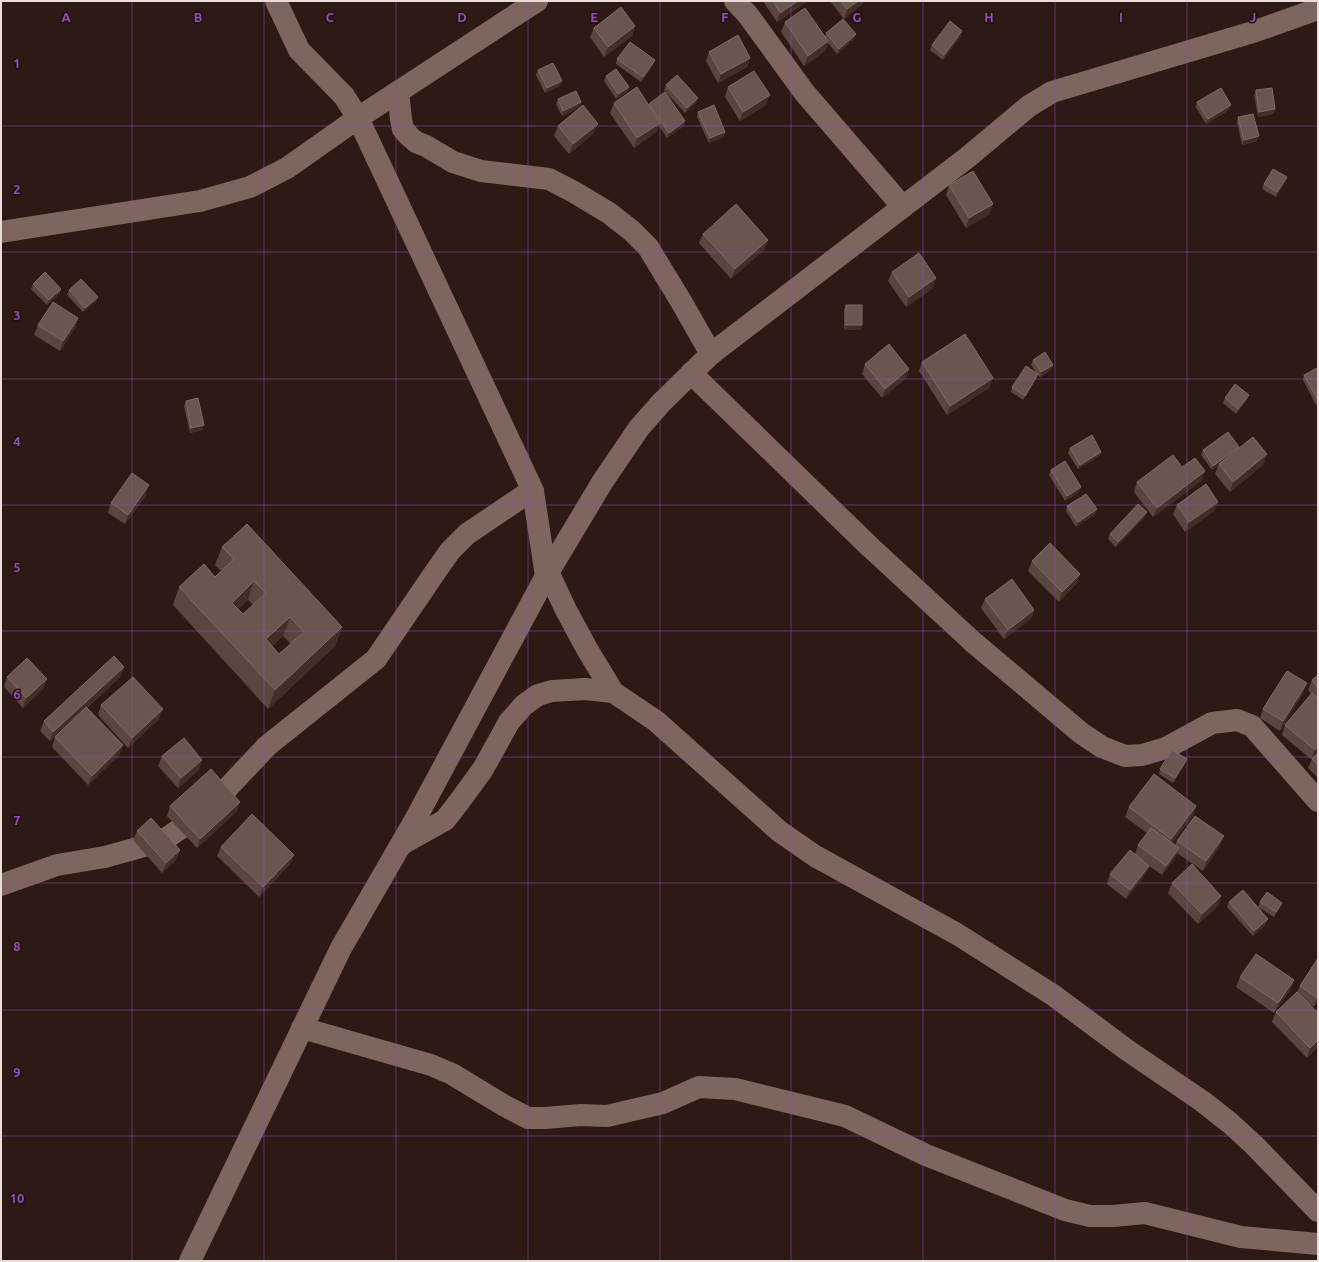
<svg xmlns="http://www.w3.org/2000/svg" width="1319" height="1262" font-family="Ubuntu,sans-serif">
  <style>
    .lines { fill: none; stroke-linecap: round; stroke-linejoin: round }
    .street { stroke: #7e655d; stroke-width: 22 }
    .wall { fill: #5b453f; fill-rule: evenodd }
    .shaded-wall { fill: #422d27 }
    .building { fill: #6a564f; stroke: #7e6b64; fill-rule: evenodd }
    .grid { fill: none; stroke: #914fc4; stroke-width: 1; stroke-opacity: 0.55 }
    .grid-label { font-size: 13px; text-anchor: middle; font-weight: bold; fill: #914fc4; stroke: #24110b; stroke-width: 3; stroke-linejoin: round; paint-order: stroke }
  </style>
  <rect width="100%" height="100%" fill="#2e1a14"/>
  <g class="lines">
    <g class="street">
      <path d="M 276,1 L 299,50 L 344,96 L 358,118 L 533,491 L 546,576"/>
      <path d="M 735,1 L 748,15 L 804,92 L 903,207"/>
      <path d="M 398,92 L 401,119 L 403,129 L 409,136 L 416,142 L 426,146 L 453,162 L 481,171 L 549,179 L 574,192 L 609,213 L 632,231 L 648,247 L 682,303 L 711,354"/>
      <path d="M 1,232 L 200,201 L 250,187 L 287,168 L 358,118 L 537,1"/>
      <path d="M 691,373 L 869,546 L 973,642 L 1081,733 L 1102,747 L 1125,756 L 1142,755 L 1166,748 L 1212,723 L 1237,720 L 1252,726 L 1318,801"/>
      <path d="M 548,572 L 566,610 L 587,649 L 613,692 L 656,721 L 779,831 L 815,856 L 957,934 L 1053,995 L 1127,1050 L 1202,1101 L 1230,1123 L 1254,1145 L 1318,1211"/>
      <path d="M 402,844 L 445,820 L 459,802 L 483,769 L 509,722 L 524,705 L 538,695 L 552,691 L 585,689 L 613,692"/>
      <path d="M 1,885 L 57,865 L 105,857 L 162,841 L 205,812 L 267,746 L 376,659 L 438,568 L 450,551 L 467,534 L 525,495 L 533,491"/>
      <path d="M 302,1028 L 431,1065 L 452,1074 L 505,1106 L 528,1118 L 545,1118 L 581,1115 L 607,1116 L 663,1103 L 699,1087 L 735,1089 L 845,1116 L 926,1155 L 1065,1210 L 1090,1216 L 1113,1216 L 1145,1213 L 1241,1237 L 1318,1244"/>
      <path d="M 190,1261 L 341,948 L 415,820 L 546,576 L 603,481 L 639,428 L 661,403 L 711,354 L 968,157 L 1029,106 L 1052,92 L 1253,32 L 1318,9"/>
    </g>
  </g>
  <g class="wall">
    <path d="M 763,1 L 808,1 L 777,22 Z"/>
    <path d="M 830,1 L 866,1 L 844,19 Z"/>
    <path d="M 785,22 L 825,36 L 826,33 L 856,34 L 854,39 L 837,54 L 828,43 L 825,51 L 804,66 L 781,32 Z"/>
    <path d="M 635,26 L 632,36 L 604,57 L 590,37 L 594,28 Z"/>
    <path d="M 961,36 L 943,60 L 930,50 L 932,45 Z"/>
    <path d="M 709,52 L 750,58 L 747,67 L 718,83 L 706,61 Z"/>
    <path d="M 617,59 L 655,60 L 653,65 L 641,82 L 616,64 Z"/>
    <path d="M 538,70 L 560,86 L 545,93 L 536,75 Z"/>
    <path d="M 606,76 L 629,87 L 627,92 L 616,99 L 604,81 Z"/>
    <path d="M 666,85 L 696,103 L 685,113 L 664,90 Z"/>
    <path d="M 728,87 L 766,105 L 740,121 L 725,97 Z"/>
    <path d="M 1256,90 L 1275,109 L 1273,114 L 1258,117 L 1254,95 Z"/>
    <path d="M 558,99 L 581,102 L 580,107 L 562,116 L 556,104 Z"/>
    <path d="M 1197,102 L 1229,110 L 1206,124 L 1196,107 Z"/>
    <path d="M 614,103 L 649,105 L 649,104 L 684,126 L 667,138 L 659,126 L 656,132 L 634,148 L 610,113 Z"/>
    <path d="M 698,112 L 725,132 L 724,137 L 709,143 L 697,117 Z"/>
    <path d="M 1238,117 L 1259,136 L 1257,141 L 1242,145 L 1237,122 Z"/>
    <path d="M 558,126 L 594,133 L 569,154 L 554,136 Z"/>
    <path d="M 1285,182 L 1276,197 L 1262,189 L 1264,184 Z"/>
    <path d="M 949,185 L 993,204 L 989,214 L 966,228 L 946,195 Z"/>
    <path d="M 703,234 L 768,240 L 764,250 L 731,279 L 699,243 Z"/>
    <path d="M 892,272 L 933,288 L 906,307 L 888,281 Z"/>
    <path d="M 33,284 L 61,289 L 59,294 L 47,305 L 31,289 Z"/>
    <path d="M 69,290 L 98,297 L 96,301 L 83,312 L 67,295 Z"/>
    <path d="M 846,305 L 862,325 L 860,330 L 844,330 L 844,310 Z"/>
    <path d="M 78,318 L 75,328 L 60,351 L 34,335 L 38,325 Z"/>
    <path d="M 1033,360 L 1051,370 L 1040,377 L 1038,375 L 1036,379 L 1023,400 L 1011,392 L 1012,387 L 1037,374 L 1031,365 Z"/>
    <path d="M 922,362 L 993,378 L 989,388 L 947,415 L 919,371 Z"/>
    <path d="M 865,364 L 909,369 L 906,378 L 882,398 L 862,374 Z"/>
    <path d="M 1318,369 L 1318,404 L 1316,405 L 1303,380 L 1304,375 Z"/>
    <path d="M 1249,395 L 1247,400 L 1236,414 L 1223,403 L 1225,398 Z"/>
    <path d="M 186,401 L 204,425 L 202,430 L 190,433 L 184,406 Z"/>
    <path d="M 1239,447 L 1239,448 L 1264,464 L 1230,492 L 1215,474 L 1218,466 L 1212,470 L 1201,455 L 1203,450 Z"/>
    <path d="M 1070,448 L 1101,452 L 1099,456 L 1078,469 L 1068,453 Z"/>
    <path d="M 1182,467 L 1205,471 L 1201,481 L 1153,517 L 1134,492 L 1137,482 Z"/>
    <path d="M 1051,470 L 1079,492 L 1065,501 L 1049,475 Z"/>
    <path d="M 146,495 L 125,524 L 108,513 L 111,503 Z"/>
    <path d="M 1177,505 L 1214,511 L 1185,532 L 1173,514 Z"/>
    <path d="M 1067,506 L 1095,514 L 1076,527 L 1066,511 Z"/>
    <path d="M 1145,517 L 1116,547 L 1108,539 L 1110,534 Z"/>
    <path d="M 222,547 L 342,627 L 335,646 L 268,709 L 173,605 L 179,587 L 215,577 L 221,571 L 215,565 ZM 248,600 L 253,605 L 243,614 L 238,609 ZM 283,636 L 291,644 L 279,654 L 272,646 Z"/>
    <path d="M 1032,561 L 1080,574 L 1077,583 L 1059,602 L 1028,571 Z"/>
    <path d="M 985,599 L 1034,610 L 1031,619 L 1004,639 L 981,608 Z"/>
    <path d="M 124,667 L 120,677 L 87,708 L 123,745 L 119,755 L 88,785 L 52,747 L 55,737 L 71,722 L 50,741 L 40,731 L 44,721 Z"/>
    <path d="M 1318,675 L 1318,751 L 1312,759 L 1318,753 L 1318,778 L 1308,768 L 1312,759 L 1311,759 L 1282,735 L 1285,725 L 1311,694 L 1308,690 L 1312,680 Z"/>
    <path d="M 7,677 L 47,679 L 43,689 L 23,708 L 4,687 Z"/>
    <path d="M 1303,693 L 1280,731 L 1260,718 L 1263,709 Z"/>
    <path d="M 101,705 L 159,719 L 128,748 L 98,715 Z"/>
    <path d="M 162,756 L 199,770 L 178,788 L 158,766 Z"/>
    <path d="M 1187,759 L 1185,764 L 1173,783 L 1159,774 L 1160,769 Z"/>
    <path d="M 170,806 L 237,811 L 197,848 L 167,816 Z"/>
    <path d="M 1196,806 L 1193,816 L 1172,843 L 1175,845 L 1177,841 L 1220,846 L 1203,871 L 1177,853 L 1175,858 L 1162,875 L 1148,865 L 1149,866 L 1145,875 L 1126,899 L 1107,884 L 1110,874 L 1135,854 L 1138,845 L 1147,833 L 1125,817 L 1129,807 Z"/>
    <path d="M 137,831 L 180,850 L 176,860 L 162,873 L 133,840 Z"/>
    <path d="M 221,847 L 294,855 L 290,864 L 259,897 L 217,856 Z"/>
    <path d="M 1172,883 L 1221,896 L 1218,906 L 1198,924 L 1168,893 Z"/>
    <path d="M 1229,902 L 1266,924 L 1253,936 L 1227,907 Z"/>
    <path d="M 1260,902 L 1282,903 L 1280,907 L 1274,917 L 1258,907 Z"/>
    <path d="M 1318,958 L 1318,1001 L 1314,1007 L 1309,1004 L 1316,1011 L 1318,1006 L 1318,1047 L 1307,1058 L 1272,1022 L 1276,1012 L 1297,992 L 1300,986 Z"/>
    <path d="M 1240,977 L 1294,980 L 1290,990 L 1274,1013 L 1236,987 Z"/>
  </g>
  <g class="shaded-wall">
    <path d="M 798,1 L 808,1 L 777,22 L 780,13 Z"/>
    <path d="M 858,1 L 866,1 L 844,19 L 847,9 Z"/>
    <path d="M 635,26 L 632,36 L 604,57 L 608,47 Z"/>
    <path d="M 962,31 L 961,36 L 943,60 L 944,55 Z"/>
    <path d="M 856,34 L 854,39 L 837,54 L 839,49 Z"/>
    <path d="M 828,41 L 825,51 L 804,66 L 808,56 Z"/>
    <path d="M 750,58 L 747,67 L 718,83 L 721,74 Z"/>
    <path d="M 655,60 L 653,65 L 641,82 L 643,77 Z"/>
    <path d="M 562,81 L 560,86 L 545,93 L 547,88 Z"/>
    <path d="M 629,87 L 627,92 L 616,99 L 618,94 Z"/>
    <path d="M 770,95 L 766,105 L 740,121 L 743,112 Z"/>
    <path d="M 698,98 L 696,103 L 685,113 L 687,108 Z"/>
    <path d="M 581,102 L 580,107 L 562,116 L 563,111 Z"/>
    <path d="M 1231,105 L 1229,110 L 1206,124 L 1208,119 Z"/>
    <path d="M 1275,109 L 1273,114 L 1258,117 L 1259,112 Z"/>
    <path d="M 685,121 L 684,126 L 667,138 L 669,133 Z"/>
    <path d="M 660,123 L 656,132 L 634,148 L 637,138 Z"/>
    <path d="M 598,124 L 594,133 L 569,154 L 573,144 Z"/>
    <path d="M 725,132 L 724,137 L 709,143 L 710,138 Z"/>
    <path d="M 1259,136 L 1257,141 L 1242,145 L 1244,140 Z"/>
    <path d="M 1287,177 L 1285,182 L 1276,197 L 1277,192 Z"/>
    <path d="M 993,204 L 989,214 L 966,228 L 969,218 Z"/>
    <path d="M 768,240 L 764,250 L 731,279 L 735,269 Z"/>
    <path d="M 936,278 L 933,288 L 906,307 L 909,297 Z"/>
    <path d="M 61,289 L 59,294 L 47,305 L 49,300 Z"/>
    <path d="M 98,297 L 96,301 L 83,312 L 85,308 Z"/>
    <path d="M 78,318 L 75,328 L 60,351 L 63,341 Z"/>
    <path d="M 846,325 L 862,325 L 860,330 L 844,330 Z"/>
    <path d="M 1053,365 L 1051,370 L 1040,377 L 1041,372 Z"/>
    <path d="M 909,369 L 906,378 L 882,398 L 885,389 Z"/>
    <path d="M 1038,374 L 1036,379 L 1023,400 L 1025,396 Z"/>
    <path d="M 993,378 L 989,388 L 947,415 L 950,406 Z"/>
    <path d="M 1249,395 L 1247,400 L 1236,414 L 1238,409 Z"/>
    <path d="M 204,425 L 202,430 L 190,433 L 191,428 Z"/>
    <path d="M 1239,447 L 1237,452 L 1219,464 L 1218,466 L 1212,470 L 1213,466 Z"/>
    <path d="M 1101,452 L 1099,456 L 1078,469 L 1080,465 Z"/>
    <path d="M 1267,454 L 1264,464 L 1230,492 L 1233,482 Z"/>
    <path d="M 1205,471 L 1201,481 L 1153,517 L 1157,508 Z"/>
    <path d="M 149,485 L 146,495 L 125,524 L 128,515 Z"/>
    <path d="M 1081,487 L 1079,492 L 1065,501 L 1067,496 Z"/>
    <path d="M 1218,502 L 1214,511 L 1185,532 L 1189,522 Z"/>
    <path d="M 1097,509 L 1095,514 L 1076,527 L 1078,522 Z"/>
    <path d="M 1147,512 L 1145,517 L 1116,547 L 1118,542 Z"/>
    <path d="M 1080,574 L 1077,583 L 1059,602 L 1062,592 Z"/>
    <path d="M 254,581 L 248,600 L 225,621 L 232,603 Z"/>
    <path d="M 1034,610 L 1031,619 L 1004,639 L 1008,630 Z"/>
    <path d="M 290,617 L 283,636 L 259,658 L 266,639 Z"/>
    <path d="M 342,627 L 335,646 L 268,709 L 275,690 Z"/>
    <path d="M 124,667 L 120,677 L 50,741 L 53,732 Z"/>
    <path d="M 47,679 L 43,689 L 23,708 L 26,698 Z"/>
    <path d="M 1307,683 L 1303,693 L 1280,731 L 1283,721 Z"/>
    <path d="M 163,709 L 159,719 L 128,748 L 132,738 Z"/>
    <path d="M 123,745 L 119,755 L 88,785 L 92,776 Z"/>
    <path d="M 1318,746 L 1318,751 L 1311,759 L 1315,750 Z"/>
    <path d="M 1187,759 L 1185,764 L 1173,783 L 1175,778 Z"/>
    <path d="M 202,760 L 199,770 L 178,788 L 181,778 Z"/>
    <path d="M 240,802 L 237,811 L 197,848 L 200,839 Z"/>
    <path d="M 1196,806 L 1193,816 L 1168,849 L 1171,839 Z"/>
    <path d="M 1224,836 L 1220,846 L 1203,871 L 1206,861 Z"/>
    <path d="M 1179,848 L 1175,858 L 1162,875 L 1166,866 Z"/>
    <path d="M 180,850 L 176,860 L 162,873 L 166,863 Z"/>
    <path d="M 294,855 L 290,864 L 259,897 L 263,887 Z"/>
    <path d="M 1149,866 L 1145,875 L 1126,899 L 1130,890 Z"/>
    <path d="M 1221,896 L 1218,906 L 1198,924 L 1202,914 Z"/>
    <path d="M 1282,903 L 1280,907 L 1274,917 L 1276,912 Z"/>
    <path d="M 1268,919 L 1266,924 L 1253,936 L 1254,931 Z"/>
    <path d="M 1294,980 L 1290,990 L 1274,1013 L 1278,1003 Z"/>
    <path d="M 1318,997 L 1318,1001 L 1314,1007 L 1317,998 Z"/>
    <path d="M 1318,1040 L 1318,1047 L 1307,1058 L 1310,1048 Z"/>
  </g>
  <g class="building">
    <path d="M 773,1 L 798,1 L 780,13 Z"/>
    <path d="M 841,1 L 858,1 L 847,9 Z"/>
    <path d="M 621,7 L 635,26 L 608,47 L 594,28 Z"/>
    <path d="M 805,8 L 828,41 L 808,56 L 785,22 Z"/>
    <path d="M 843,19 L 856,34 L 839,49 L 826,33 Z"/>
    <path d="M 950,21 L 962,31 L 944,55 L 932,45 Z"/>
    <path d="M 738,35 L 750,58 L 721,74 L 709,52 Z"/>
    <path d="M 630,42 L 655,60 L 643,77 L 617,59 Z"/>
    <path d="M 553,63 L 562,81 L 547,88 L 538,70 Z"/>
    <path d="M 616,69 L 629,87 L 618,94 L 606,76 Z"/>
    <path d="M 754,71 L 770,95 L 743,112 L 728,87 Z"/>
    <path d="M 677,75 L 698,98 L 687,108 L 666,85 Z"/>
    <path d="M 637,87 L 660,123 L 637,138 L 614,103 Z"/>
    <path d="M 1221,88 L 1231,105 L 1208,119 L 1197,102 Z"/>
    <path d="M 1272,88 L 1275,109 L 1259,112 L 1256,90 Z"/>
    <path d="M 576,91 L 581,102 L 563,111 L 558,99 Z"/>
    <path d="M 665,92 L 685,121 L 669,133 L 649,104 Z"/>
    <path d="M 583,105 L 598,124 L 573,144 L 558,126 Z"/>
    <path d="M 714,105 L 725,132 L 710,138 L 698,112 Z"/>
    <path d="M 1253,114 L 1259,136 L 1244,140 L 1238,117 Z"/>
    <path d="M 1273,169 L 1287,177 L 1277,192 L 1264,184 Z"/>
    <path d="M 973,171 L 993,204 L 969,218 L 949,185 Z"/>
    <path d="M 736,204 L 768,240 L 735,269 L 703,234 Z"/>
    <path d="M 919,253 L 936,278 L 909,297 L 892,272 Z"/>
    <path d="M 45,272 L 61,289 L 49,300 L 33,284 Z"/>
    <path d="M 81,279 L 98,297 L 85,308 L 69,290 Z"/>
    <path d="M 53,302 L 78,318 L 63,341 L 38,325 Z"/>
    <rect x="846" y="305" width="16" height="20"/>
    <path d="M 965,334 L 993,378 L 950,406 L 922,362 Z"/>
    <path d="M 889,344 L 909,369 L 885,389 L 865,364 Z"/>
    <path d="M 1045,352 L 1053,365 L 1041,372 L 1033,360 Z"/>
    <path d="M 1026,366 L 1038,374 L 1025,396 L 1012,387 Z"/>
    <path d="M 1317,368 L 1318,369 L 1318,400 L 1304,375 Z"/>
    <path d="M 1235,384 L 1249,395 L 1238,409 L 1225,398 Z"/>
    <path d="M 198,398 L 204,425 L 191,428 L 186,401 Z"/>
    <path d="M 1228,432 L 1239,447 L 1213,466 L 1203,450 Z"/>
    <path d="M 1092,435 L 1101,452 L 1080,465 L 1070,448 Z"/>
    <path d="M 1253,437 L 1267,454 L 1233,482 L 1219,464 Z"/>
    <path d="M 1173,455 L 1182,467 L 1195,458 L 1205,471 L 1157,508 L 1137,482 Z"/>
    <path d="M 1065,461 L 1081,487 L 1067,496 L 1051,470 Z"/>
    <path d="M 132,473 L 149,485 L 128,515 L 111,503 Z"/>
    <path d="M 1206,484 L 1218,502 L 1189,522 L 1177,505 Z"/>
    <path d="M 1086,494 L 1097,509 L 1078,522 L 1067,506 Z"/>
    <path d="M 1138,504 L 1147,512 L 1118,542 L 1110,534 Z"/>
    <path d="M 247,524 L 342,627 L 275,690 L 179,587 L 204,564 L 215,577 L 234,559 L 222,547 ZM 254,581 L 266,593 L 243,614 L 232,603 ZM 290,617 L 304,632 L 279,654 L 266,639 Z"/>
    <path d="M 1050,543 L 1080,574 L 1062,592 L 1032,561 Z"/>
    <path d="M 1012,579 L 1034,610 L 1008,630 L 985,599 Z"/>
    <path d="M 114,656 L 124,667 L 53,732 L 44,721 Z"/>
    <path d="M 27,658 L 47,679 L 26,698 L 7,677 Z"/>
    <path d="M 1287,671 L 1307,683 L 1283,721 L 1263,709 Z"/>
    <path d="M 1318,675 L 1318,688 L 1312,680 Z"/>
    <path d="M 133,677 L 163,709 L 132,738 L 101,705 Z"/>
    <path d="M 1312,693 L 1318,698 L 1318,746 L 1315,750 L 1285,725 Z"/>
    <path d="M 86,707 L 123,745 L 92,776 L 55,737 Z"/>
    <path d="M 184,738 L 202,760 L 181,778 L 162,756 Z"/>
    <path d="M 1172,750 L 1187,759 L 1175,778 L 1160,769 Z"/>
    <path d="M 1318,753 L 1318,765 L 1312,759 Z"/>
    <path d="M 211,769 L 240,802 L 200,839 L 170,806 Z"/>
    <path d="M 1154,774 L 1196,806 L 1171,839 L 1129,807 Z"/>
    <path d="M 252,814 L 294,855 L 263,887 L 221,847 Z"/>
    <path d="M 1195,816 L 1224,836 L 1206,861 L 1177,841 Z"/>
    <path d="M 151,818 L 180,850 L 166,863 L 137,831 Z"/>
    <path d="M 1151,828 L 1179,848 L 1166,866 L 1138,845 Z"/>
    <path d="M 1130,850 L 1149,866 L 1130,890 L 1110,874 Z"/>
    <path d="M 1192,864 L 1221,896 L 1202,914 L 1172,883 Z"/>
    <path d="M 1243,890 L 1268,919 L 1254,931 L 1229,902 Z"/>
    <path d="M 1267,892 L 1282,903 L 1276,912 L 1260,902 Z"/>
    <path d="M 1256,954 L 1294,980 L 1278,1003 L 1240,977 Z"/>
    <path d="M 1318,958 L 1318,997 L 1317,998 L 1300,986 Z"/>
    <path d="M 1297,992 L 1318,1013 L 1318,1040 L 1310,1048 L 1276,1012 Z"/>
  </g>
  <path class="grid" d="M 132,1 L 132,1261M 264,1 L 264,1261M 396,1 L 396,1261M 528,1 L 528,1261M 660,1 L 660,1261M 791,1 L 791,1261M 923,1 L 923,1261M 1055,1 L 1055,1261M 1187,1 L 1187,1261M 1,126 L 1318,126M 1,252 L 1318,252M 1,379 L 1318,379M 1,505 L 1318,505M 1,631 L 1318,631M 1,757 L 1318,757M 1,883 L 1318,883M 1,1010 L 1318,1010M 1,1136 L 1318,1136"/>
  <g class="grid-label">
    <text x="66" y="22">A</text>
    <text x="198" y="22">B</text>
    <text x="330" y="22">C</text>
    <text x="462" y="22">D</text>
    <text x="594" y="22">E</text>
    <text x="725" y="22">F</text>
    <text x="857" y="22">G</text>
    <text x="989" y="22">H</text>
    <text x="1121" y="22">I</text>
    <text x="1253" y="22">J</text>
    <text x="17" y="68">1</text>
    <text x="17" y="194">2</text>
    <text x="17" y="320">3</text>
    <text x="17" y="446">4</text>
    <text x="17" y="572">5</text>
    <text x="17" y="699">6</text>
    <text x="17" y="825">7</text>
    <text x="17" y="951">8</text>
    <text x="17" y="1077">9</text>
    <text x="17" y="1203">10</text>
  </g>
  <rect width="1319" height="1262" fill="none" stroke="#ebddd8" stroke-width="4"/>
</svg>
